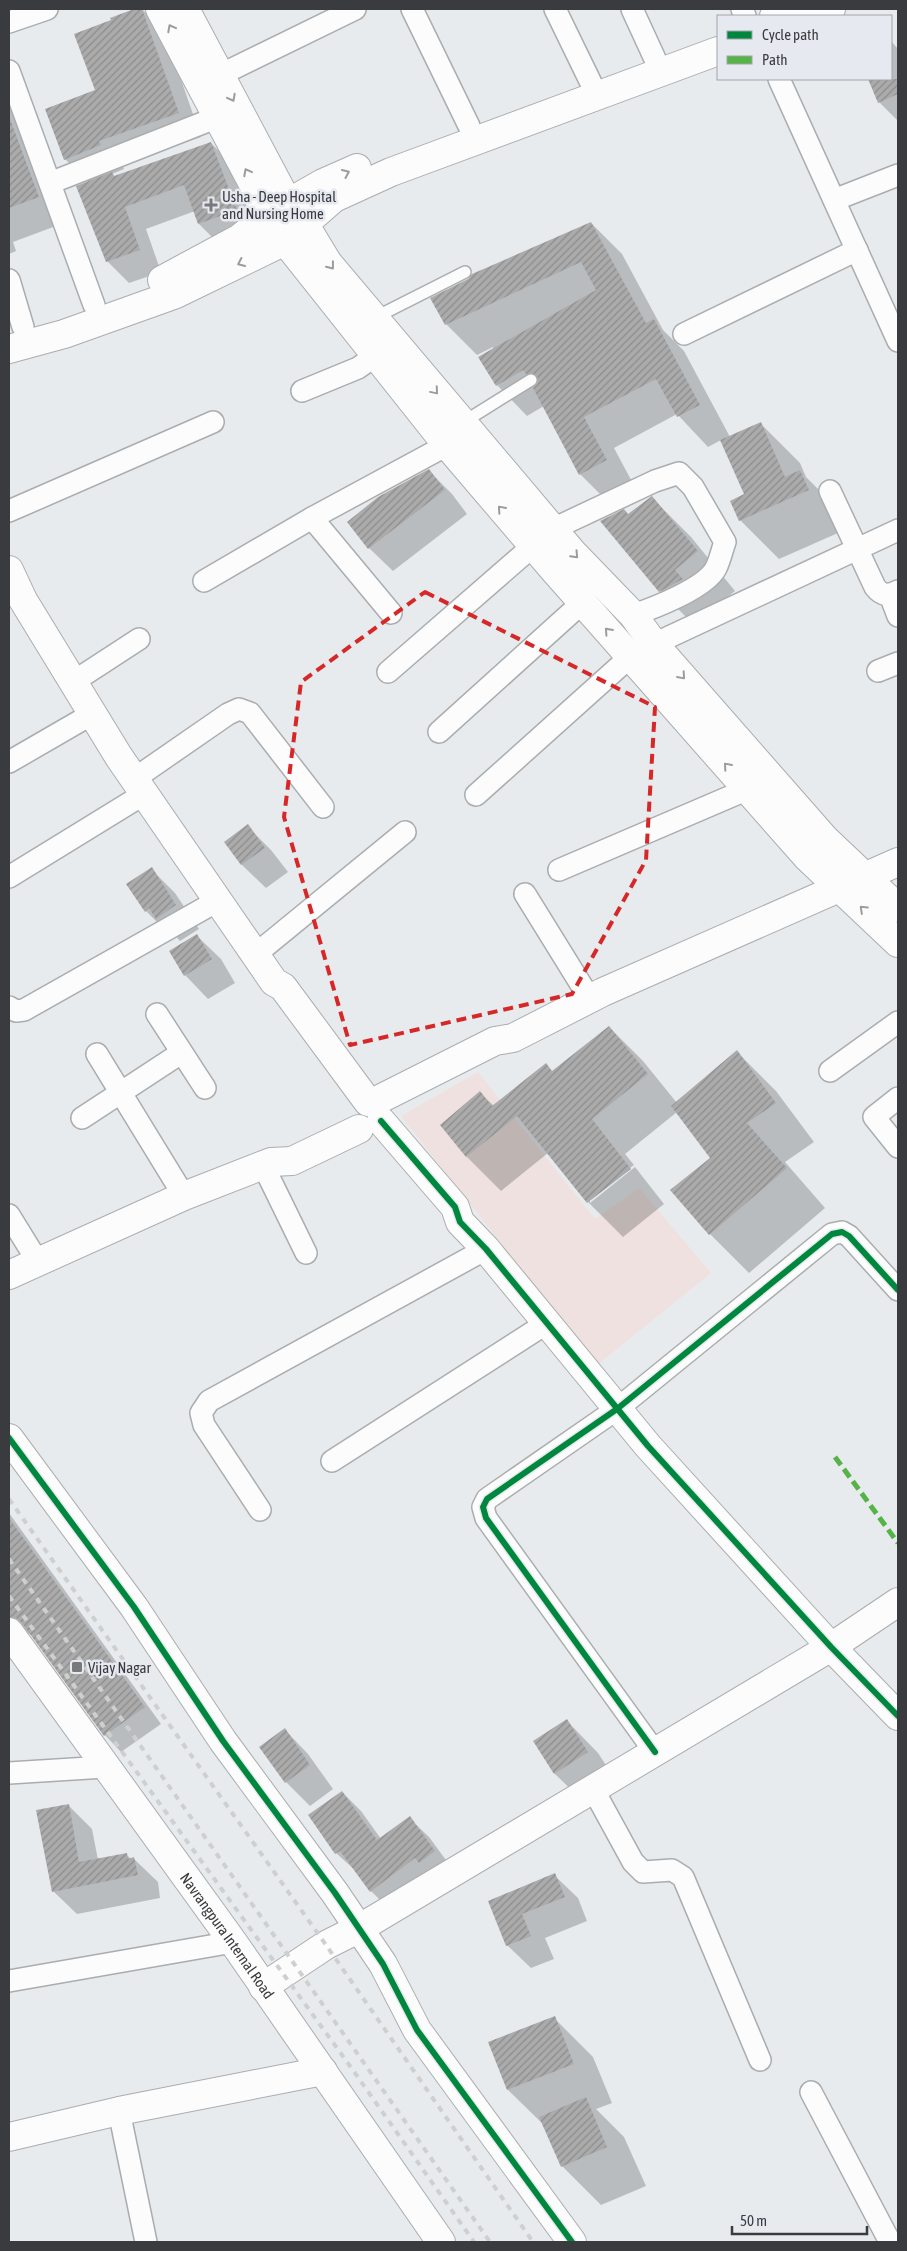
<svg xmlns="http://www.w3.org/2000/svg" width="907" height="2251" font-family="'Asap Condensed',sans-serif">
  <style>
    .commercial { fill: #eee1df }
    .shadow { fill: #0003 }
    .building { fill: url(#building-hatch) }
    .lines { fill: none; stroke-linecap: round; stroke-linejoin: round }
    .lane-casing { stroke: #aaadaf; stroke-width: 14 }
    .street-casing { stroke: #aaadaf; stroke-width: 24 }
    .secondary-casing { stroke: #aaadaf; stroke-width: 30 }
    .lane { stroke: #fcfcfc; stroke-width: 11 }
    .street { stroke: #fcfcfc; stroke-width: 21 }
    .secondary { stroke: #fcfcfc; stroke-width: 28 }
    .rail { stroke: #cecfcf; stroke-width: 4; stroke-dasharray: 6 6; stroke-linecap: butt }
    .quiet { stroke: #56b347; stroke-width: 5; stroke-dasharray: 10 5; stroke-linecap: butt }
    .cycleway-casing { stroke: #e6eaf0; stroke-width: 9 }
    .cycleway { stroke: #00873e; stroke-width: 6 }
    .oneway { stroke: #9b9c9d }
    .marked { fill: none; stroke: #d62828; stroke-width: 4; stroke-dasharray: 10 6; stroke-linejoin: round }
    .poi-dot { fill: #77797c; stroke: #e6eaf0; stroke-width: 2 }
    .labels { text-anchor: middle; dominant-baseline: central; stroke-width: 5; stroke-linejoin: round; paint-order: stroke }
    .poi-label { font-size: 15px; fill: #3a3b3e; stroke: #e6eaf0; text-anchor: start }
    .street-label { font-size: 15px; fill: #3a3b3e; stroke: #e6eaf0 }
  </style>
  <defs>
    <pattern id="building-hatch" width="6" height="6" patternUnits="userSpaceOnUse" patternTransform="scale(1.25)"><rect width="6" height="6" fill="#ababab"/><path d="M-1 1l2-2M0 6l6-6M5 7l2-2" fill="none" stroke="#8c8c8d"/></pattern>
  </defs>
  <rect width="100%" height="100%" fill="#e8ebee"/>
  <path class="commercial" d="M 478,1072 L 595,1219 L 639,1188 L 711,1273 L 597,1365 L 401,1116 Z"/>
  <g class="shadow">
    <path d="M 137,9 L 142,9 L 164,31 L 201,137 L 122,164 L 124,169 L 112,174 L 115,177 L 211,143 L 233,165 L 258,232 L 221,246 L 199,224 L 195,211 L 146,229 L 161,272 L 129,283 L 107,261 L 89,183 L 65,159 L 96,91 L 112,18 Z"/>
    <path d="M 891,41 L 898,49 L 898,121 L 879,102 L 869,79 L 891,79 Z"/>
    <path d="M 9,80 L 64,223 L 13,242 L 16,251 L 9,254 Z"/>
    <path d="M 591,223 L 622,254 L 663,330 L 684,351 L 730,437 L 761,424 L 800,463 L 806,477 L 839,510 L 847,529 L 779,559 L 740,520 L 746,495 L 721,440 L 708,447 L 677,414 L 614,448 L 637,491 L 611,505 L 580,474 L 544,406 L 527,416 L 497,385 L 493,347 L 477,355 L 446,324 L 432,299 Z"/>
    <path d="M 429,471 L 452,494 L 467,514 L 393,571 L 369,548 L 348,522 Z"/>
    <path d="M 652,498 L 691,537 L 735,591 L 713,609 L 699,630 L 660,591 L 628,516 Z"/>
    <path d="M 247,826 L 271,850 L 288,872 L 266,888 L 242,865 L 226,842 Z"/>
    <path d="M 151,869 L 175,893 L 199,929 L 180,941 L 172,932 L 169,934 L 146,911 Z"/>
    <path d="M 197,936 L 221,959 L 235,983 L 208,999 L 185,975 Z"/>
    <path d="M 609,1027 L 643,1061 L 677,1103 L 737,1052 L 776,1091 L 814,1142 L 785,1162 L 825,1208 L 749,1273 L 710,1234 L 712,1159 L 677,1112 L 625,1154 L 634,1165 L 590,1199 L 590,1203 L 635,1167 L 664,1204 L 623,1237 L 588,1202 L 548,1153 L 501,1191 L 467,1157 L 441,1125 L 480,1093 L 494,1106 L 553,1072 Z"/>
    <path d="M 9,1513 L 161,1724 L 121,1752 L 105,1735 L 31,1634 L 20,1634 L 9,1623 Z"/>
    <path d="M 567,1721 L 598,1753 L 619,1785 L 587,1805 L 555,1774 L 535,1742 Z"/>
    <path d="M 285,1730 L 308,1754 L 333,1789 L 310,1806 L 286,1782 L 261,1747 Z"/>
    <path d="M 342,1792 L 361,1811 L 381,1839 L 409,1818 L 429,1837 L 454,1871 L 390,1910 L 371,1891 L 356,1871 L 336,1853 Z"/>
    <path d="M 68,1805 L 92,1829 L 98,1860 L 127,1855 L 131,1859 L 134,1859 L 158,1882 L 160,1898 L 77,1914 L 53,1891 Z"/>
    <path d="M 554,1875 L 578,1898 L 587,1921 L 545,1938 L 554,1959 L 531,1968 L 507,1945 L 489,1901 Z"/>
    <path d="M 554,2018 L 593,2057 L 612,2103 L 596,2109 L 624,2137 L 646,2186 L 601,2205 L 562,2166 L 545,2126 L 508,2090 L 490,2043 Z"/>
  </g>
  <g class="building">
    <path d="M 134,9 L 142,9 L 179,113 L 99,141 L 101,145 L 64,160 L 45,109 L 95,90 L 74,34 L 111,20 L 110,18 Z"/>
    <path d="M 868,79 L 898,79 L 898,94 L 878,103 Z"/>
    <path d="M 9,119 L 10,119 L 39,197 L 9,208 Z"/>
    <path d="M 211,142 L 237,210 L 198,224 L 184,185 L 125,207 L 140,250 L 106,262 L 76,186 L 112,172 L 114,176 Z"/>
    <path d="M 591,222 L 646,323 L 654,319 L 700,405 L 677,417 L 656,379 L 584,417 L 607,460 L 579,475 L 533,388 L 538,383 L 537,376 L 531,373 L 526,374 L 523,370 L 496,386 L 478,357 L 596,290 L 581,262 L 445,325 L 430,298 L 468,279 L 472,274 Z"/>
    <path d="M 761,422 L 785,477 L 800,470 L 809,490 L 739,521 L 730,501 L 744,494 L 720,440 Z"/>
    <path d="M 429,469 L 445,490 L 368,549 L 347,522 L 378,497 Z"/>
    <path d="M 652,496 L 698,551 L 675,570 L 683,579 L 659,592 L 600,521 L 624,509 L 628,514 Z"/>
    <path d="M 248,824 L 265,848 L 241,865 L 224,842 Z"/>
    <path d="M 152,867 L 176,905 L 156,919 L 149,908 L 145,912 L 126,884 Z"/>
    <path d="M 197,934 L 212,959 L 184,976 L 169,951 Z"/>
    <path d="M 609,1026 L 648,1074 L 592,1119 L 631,1169 L 587,1203 L 517,1116 L 466,1157 L 440,1125 L 480,1091 L 492,1106 L 546,1063 L 552,1071 Z"/>
    <path d="M 737,1050 L 776,1103 L 747,1123 L 787,1168 L 709,1235 L 670,1190 L 710,1158 L 671,1106 Z"/>
    <path d="M 9,1518 L 145,1707 L 104,1736 L 22,1623 L 16,1618 L 9,1617 Z"/>
    <path d="M 567,1719 L 588,1752 L 554,1774 L 533,1741 Z"/>
    <path d="M 285,1728 L 310,1765 L 285,1783 L 259,1747 Z"/>
    <path d="M 342,1791 L 377,1840 L 410,1816 L 435,1851 L 419,1863 L 415,1858 L 370,1892 L 340,1851 L 335,1854 L 308,1815 Z"/>
    <path d="M 69,1804 L 79,1862 L 127,1853 L 128,1859 L 134,1857 L 138,1875 L 52,1892 L 36,1810 Z"/>
    <path d="M 555,1873 L 565,1897 L 522,1914 L 531,1936 L 506,1946 L 488,1901 Z"/>
    <path d="M 555,2016 L 574,2064 L 507,2090 L 488,2042 Z"/>
    <path d="M 586,2097 L 607,2147 L 561,2167 L 539,2117 Z"/>
  </g>
  <g class="lines">
    <defs>
      <g id="lane">
        <path d="M 374,318 L 465,272"/>
        <path d="M 462,423 L 531,380"/>
      </g>
      <g id="street">
        <path d="M 412,9 L 469,126"/>
        <path d="M 555,9 L 591,83"/>
        <path d="M 632,9 L 655,59"/>
        <path d="M 742,9 L 745,16"/>
        <path d="M 9,22 L 47,9"/>
        <path d="M 9,71 L 94,305"/>
        <path d="M 220,75 L 355,9"/>
        <path d="M 779,79 L 898,341"/>
        <path d="M 50,183 L 218,117"/>
        <path d="M 834,200 L 898,175"/>
        <path d="M 9,280 L 23,327"/>
        <path d="M 684,334 L 857,250"/>
        <path d="M 302,391 L 358,368 L 375,356"/>
        <path d="M 830,491 L 875,587 C 882,596 888,596 898,591"/>
        <path d="M 9,511 L 213,422"/>
        <path d="M 312,518 L 391,613"/>
        <path d="M 553,529 L 655,481 L 679,473 L 693,487 L 725,542 C 722,550 720,560 716,568 C 706,588 654,608 633,615"/>
        <path d="M 204,581 L 312,518 L 447,445"/>
        <path d="M 890,595 L 898,616"/>
        <path d="M 654,644 L 898,530"/>
        <path d="M 878,671 L 898,663"/>
        <path d="M 388,672 L 533,546"/>
        <path d="M 73,682 L 139,639"/>
        <path d="M 439,732 L 583,602"/>
        <path d="M 9,762 L 92,714"/>
        <path d="M 134,779 L 228,714 L 239,709 L 250,713 L 323,807"/>
        <path d="M 476,795 L 631,656"/>
        <path d="M 559,870 L 748,789"/>
        <path d="M 9,877 L 144,794"/>
        <path d="M 525,894 L 590,999"/>
        <path d="M 256,954 L 405,832"/>
        <path d="M 9,1007 L 16,1011 L 24,1010 L 219,900"/>
        <path d="M 157,1014 L 205,1088"/>
        <path d="M 97,1054 L 184,1196"/>
        <path d="M 830,1071 L 898,1022"/>
        <path d="M 898,1098 L 874,1117 L 898,1147"/>
        <path d="M 82,1118 L 181,1053"/>
        <path d="M 263,1165 L 306,1253"/>
        <path d="M 9,1215 L 38,1262"/>
        <path d="M 332,1461 L 547,1323"/>
        <path d="M 260,1510 L 204,1425 L 201,1413 L 209,1401 L 486,1249"/>
        <path d="M 655,1752 L 486,1518 L 483,1507 L 487,1499 L 617,1409 L 832,1234 L 842,1232 L 849,1236 L 898,1290"/>
        <path d="M 9,1773 L 105,1767"/>
        <path d="M 593,1789 L 633,1862 L 643,1872 L 672,1870 L 683,1877 L 760,2060"/>
        <path d="M 9,1981 L 233,1942"/>
        <path d="M 811,2092 L 890,2242"/>
        <path d="M 119,2111 L 146,2242"/>
      </g>
      <g id="secondary">
        <path d="M 160,9 L 253,184 L 266,217 L 240,238 L 162,280"/>
        <path d="M 185,9 L 288,203 L 323,183 L 357,168"/>
        <path d="M 774,16 L 794,9"/>
        <path d="M 812,16 L 831,9"/>
        <path d="M 718,51 L 391,172 L 334,198 L 285,241 L 266,217 L 288,203 L 305,225 L 328,263 L 573,553 L 633,615 L 654,644 L 825,839 L 898,908"/>
        <path d="M 9,349 L 64,334 L 176,294 L 285,241 L 447,445 L 553,569 L 807,857 L 898,943"/>
        <path d="M 9,570 L 23,600 L 119,757 L 274,982 L 283,987 L 368,1102"/>
        <path d="M 372,1103 L 495,1041 L 513,1038 L 603,992 L 898,862"/>
        <path d="M 381,1121 L 455,1207 L 460,1222 L 486,1249 L 648,1446 L 831,1647 L 898,1716"/>
        <path d="M 9,1275 L 184,1196 L 271,1162 L 292,1161 L 359,1129"/>
        <path d="M 9,1438 L 134,1607 L 223,1741 L 335,1893 L 383,1964 L 417,2030 L 572,2242"/>
        <path id="s1" d="M 9,1632 L 233,1942 L 441,2242"/>
        <path d="M 263,1987 L 326,1945 L 360,1928 L 831,1647 L 898,1602"/>
        <path d="M 9,2137 L 119,2111 L 323,2071"/>
      </g>
    </defs>
    <use href="#lane" class="lane-casing"/>
    <use href="#street" class="street-casing"/>
    <use href="#secondary" class="secondary-casing"/>
    <use href="#lane" class="lane"/>
    <use href="#street" class="street"/>
    <use href="#secondary" class="secondary"/>
    <g class="rail">
      <path d="M 9,1499 L 326,1945 L 533,2242"/>
      <path d="M 9,1559 L 490,2242"/>
      <path d="M 9,1596 L 350,2066 L 474,2242"/>
    </g>
    <path class="quiet" d="M 835,1457 L 898,1543"/>
    <defs>
      <g id="cycleway">
        <path d="M 381,1121 L 455,1207 L 460,1222 L 486,1249 L 648,1446 L 831,1647 L 898,1716"/>
        <path d="M 9,1438 L 134,1607 L 223,1741 L 335,1893 L 383,1964 L 417,2030 L 572,2242"/>
        <path d="M 655,1752 L 486,1518 L 483,1507 L 487,1499 L 617,1409 L 832,1234 L 842,1232 L 849,1236 L 898,1290"/>
      </g>
    </defs>
    <use href="#cycleway" class="cycleway-casing"/>
    <use href="#cycleway" class="cycleway"/>
  </g>
  <defs><path id="oneway-chevron" d="M-2-3.5L2.5 0L-2 3.5" fill="none" stroke-width="1.6" stroke-linecap="round" stroke-linejoin="round" transform="scale(1.25)"/></defs>
  <g class="oneway">
    <use href="#oneway-chevron" transform="translate(171 28) rotate(-118)"/>
    <use href="#oneway-chevron" transform="translate(232 98) rotate(62)"/>
    <use href="#oneway-chevron" transform="translate(247 172) rotate(-118)"/>
    <use href="#oneway-chevron" transform="translate(346 173) rotate(-24)"/>
    <use href="#oneway-chevron" transform="translate(241 263) rotate(155)"/>
    <use href="#oneway-chevron" transform="translate(331 266) rotate(52)"/>
    <use href="#oneway-chevron" transform="translate(435 391) rotate(50)"/>
    <use href="#oneway-chevron" transform="translate(501 509) rotate(-131)"/>
    <use href="#oneway-chevron" transform="translate(575 555) rotate(47)"/>
    <use href="#oneway-chevron" transform="translate(608 631) rotate(-132)"/>
    <use href="#oneway-chevron" transform="translate(682 676) rotate(49)"/>
    <use href="#oneway-chevron" transform="translate(727 766) rotate(-131)"/>
    <use href="#oneway-chevron" transform="translate(863 909) rotate(-137)"/>
  </g>
  <path class="marked" d="M 425,592 L 655,707 L 646,860 L 572,994 L 350,1045 L 284,817 L 301,682 Z"/>
  <g class="poi-dot">
    <path d="M208.5 197.5h5v5h5v5h-5v5h-5v-5h-5v-5h5z"/>
    <rect x="71" y="1661" width="12" height="12" rx="2.5"/>
  </g>
  <g class="labels">
    <g class="poi-label">
      <text x="222" y="196">Usha - Deep Hospital<tspan x="222" dy="17">and Nursing Home</tspan></text>
      <text x="88" y="1667">Vijay Nagar</text>
    </g>
    <g class="street-label">
      <text stroke="none"><textPath href="#s1" startOffset="374">Navrangpura Internal Road</textPath></text>
    </g>
  </g>
  <rect width="907" height="2251" fill="none" stroke="#3a3b3e" stroke-width="20"/>
  <rect x="717" y="15" width="175" height="65" fill="#e6eaf0" stroke="#a1a4a9"/>
  <rect x="727" y="31" width="25" height="8" fill="#00873e" stroke="#a1a4a9"/>
  <text x="762" y="40" font-size="15" fill="#3a3b3e">Cycle path</text>
  <rect x="727" y="56" width="25" height="8" fill="#56b347" stroke="#a1a4a9"/>
  <text x="762" y="65" font-size="15" fill="#3a3b3e">Path</text>
  <path d="M732 2226v8h135v-8" fill="none" stroke="#3a3b3e" stroke-width="2.5"/>
  <text x="740" y="2226" font-size="15" fill="#3a3b3e" stroke="#e6eaf0" stroke-width="4" paint-order="stroke">50 m</text>
</svg>
